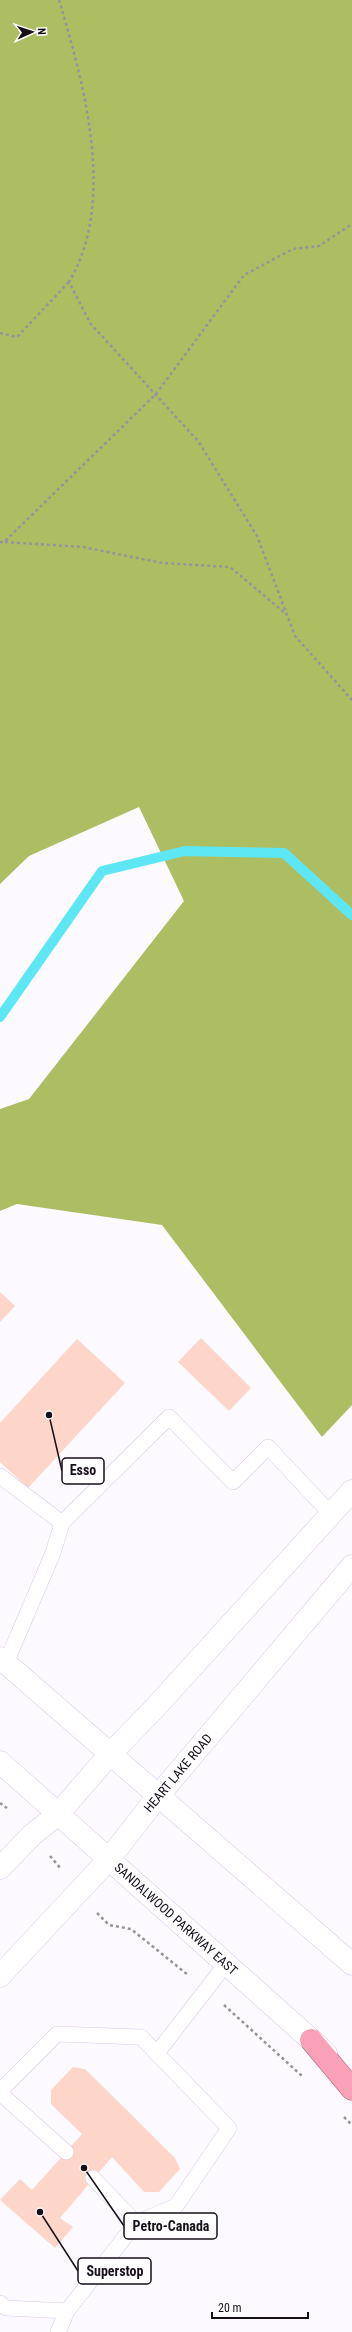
<svg xmlns="http://www.w3.org/2000/svg" width="352" height="2332" font-family="'Roboto Condensed',sans-serif">
  <style>
    .forest { fill: #adbe62 }
    .lines { fill: none; stroke-linecap: round; stroke-linejoin: round }
    .stream { stroke: #5de7f4; stroke-width: 10 }
    .building { fill: #fdd6c9 }
    .lane-casing { stroke: #dac8e6; stroke-width: 16 }
    .secondary-casing { stroke: #dac8e6; stroke-width: 23 }
    .highway-casing { stroke: #aa6d81; stroke-width: 23 }
    .path { stroke: #98939b; stroke-width: 2.5; stroke-dasharray: 3 3; stroke-linecap: butt }
    .lane { stroke: #fff; stroke-width: 15 }
    .secondary { stroke: #fff; stroke-width: 22 }
    .highway { stroke: #faa0b8; stroke-width: 22 }
    .labels { text-anchor: middle; dominant-baseline: central; stroke-width: 4; stroke-linejoin: round; paint-order: stroke }
    .street-label { font-size: 13px; fill: #160f1a; stroke: #fff }
    .leader { fill: none; stroke: #160f1a; stroke-width: 1.5 }
    .callout-dot { fill: #160f1a; stroke: #fff; stroke-width: 1.5 }
    .callout { fill: #fff; stroke: #160f1a; stroke-width: 1.5 }
    .callout-label { font-size: 14px; text-anchor: middle; font-weight: bold; fill: #160f1a }
  </style>
  <rect width="100%" height="100%" fill="#fcf9ff"/>
  <path class="forest" d="M 0,0 L 352,0 L 352,1405 L 322,1437 L 162,1225 L 17,1204 L 0,1211 L 0,1109 L 29,1099 L 184,901 L 139,807 L 29,856 L 0,884 Z"/>
  <g class="lines">
    <path class="stream" d="M 0,1017 L 102,871 L 185,851 L 284,853 L 352,915"/>
  </g>
  <g class="building">
    <path d="M 0,1292 L 15,1306 L 0,1322 Z"/>
    <path d="M 201,1338 L 251,1388 L 229,1411 L 178,1362 Z"/>
    <path d="M 77,1339 L 125,1383 L 28,1488 L 0,1462 L 0,1423 Z"/>
    <path d="M 73,2067 L 85,2069 L 175,2158 L 180,2169 L 159,2192 L 144,2192 L 112,2157 L 60,2218 L 73,2227 L 55,2248 L 0,2200 L 20,2179 L 32,2190 L 82,2134 L 51,2104 L 51,2090 Z"/>
  </g>
  <g class="lines">
    <defs>
      <g id="lane">
        <path d="M 0,1476 L 62,1523"/>
        <path d="M 6,1663 L 53,1553 L 62,1523 L 169,1417 L 233,1482 L 268,1447 L 331,1514"/>
        <path d="M 157,2053 L 226,1964"/>
        <path d="M 0,2091 L 57,2034 L 141,2037 L 229,2128 L 176,2206 L 136,2223 L 67,2311 L 6,2308 L 0,2303"/>
        <path d="M 0,2093 L 66,2152"/>
        <path d="M 93,2178 L 136,2223"/>
        <path d="M 58,2332 L 67,2311"/>
      </g>
      <g id="secondary">
        <path d="M 0,1658 L 352,1964"/>
        <path d="M 0,1762 L 326,2053"/>
        <path d="M 0,1868 L 32,1835 L 58,1814 L 111,1753 L 153,1710 L 352,1491"/>
        <path d="M 0,1976 L 109,1859 L 159,1795 L 352,1566"/>
      </g>
      <path id="highway" d="M 311,2040 L 352,2089"/>
    </defs>
    <use href="#lane" class="lane-casing"/>
    <use href="#secondary" class="secondary-casing"/>
    <use href="#highway" class="highway-casing"/>
    <g class="path">
      <path d="M 59,0 C 84,84 117,202 69,282 L 90,323 L 198,441 L 257,536 L 295,636 L 352,700"/>
      <path d="M 0,333 L 17,337 L 69,282"/>
      <path d="M 0,542 L 4,542 L 156,394 L 244,275 L 293,249 L 319,246 L 352,224"/>
      <path d="M 5,542 L 83,547 L 162,563 L 230,567 L 285,613"/>
      <path d="M 0,1803 L 7,1808"/>
      <path d="M 50,1856 L 61,1869"/>
      <path d="M 97,1913 L 109,1925 L 131,1929 L 188,1975"/>
      <path d="M 224,2005 L 302,2076"/>
      <path d="M 344,2117 L 352,2125"/>
    </g>
    <use href="#lane" class="lane"/>
    <use href="#secondary" class="secondary"/>
    <use href="#highway" class="highway"/>
  </g>
  <g class="labels">
    <g class="street-label">
      <text transform="translate(178 1773) rotate(-50)">HEART LAKE ROAD</text>
      <text transform="translate(176 1919) rotate(42)">SANDALWOOD PARKWAY EAST</text>
    </g>
  </g>
  <path class="leader" d="M49 1415L62 1471M84 2168L124 2226M40 2212L78 2271"/>
  <g class="callout-dot">
    <circle cx="49" cy="1415" r="4"/>
    <circle cx="84" cy="2168" r="4"/>
    <circle cx="40" cy="2212" r="4"/>
  </g>
  <g class="callout">
    <rect x="62" y="1458" width="42" height="26" rx="4"/>
    <rect x="124" y="2213" width="93" height="26" rx="4"/>
    <rect x="78" y="2258" width="73" height="26" rx="4"/>
  </g>
  <g class="callout-label">
    <text x="83" y="1475">Esso</text>
    <text x="171" y="2231">Petro-Canada</text>
    <text x="115" y="2276">Superstop</text>
  </g>
  <g transform="translate(32 32) rotate(87)" stroke="#ffffff" stroke-width="3" paint-order="stroke">
  <path d="M0-3L7 15L0 10L-7 15Z" fill="#160f1a"/>
  <text y="-6" font-size="11" font-weight="bold" text-anchor="middle" fill="#160f1a">N</text>
  </g>
  <path d="M212 2312v6h96v-6" fill="none" stroke="#160f1a" stroke-width="2"/>
  <text x="218" y="2312" font-size="12" fill="#160f1a" stroke="#ffffff" stroke-width="3" paint-order="stroke">20 m</text>
</svg>
